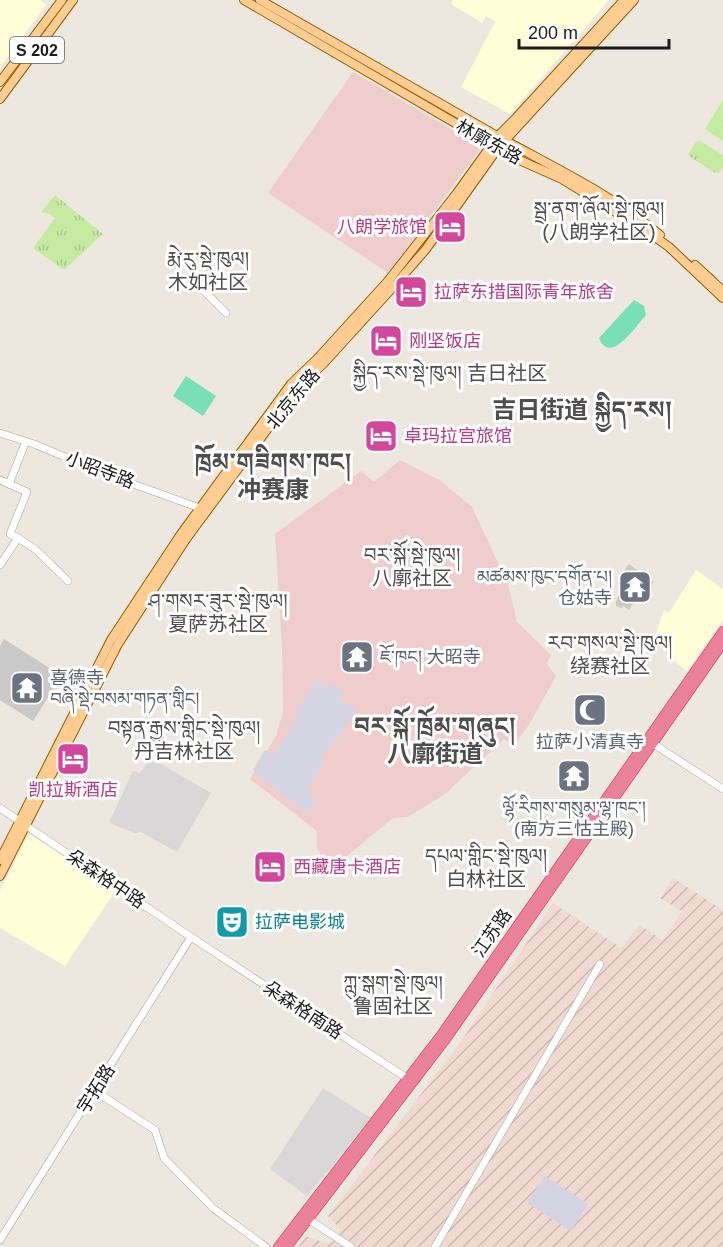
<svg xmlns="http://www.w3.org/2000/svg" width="723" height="1247" font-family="Arial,'Noto Sans SC','Noto Serif Tibetan',sans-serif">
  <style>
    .residential { fill: #d9d7d7 }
    .commercial { fill: #efcdcd }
    .education { fill: #fffed6 }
    .religious { fill: #c9c9c9 }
    .military { fill: url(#military-furrows) }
    .grass { fill: url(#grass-tufts) }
    .pitch { fill: #79e0b6 }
    .plaza { fill: #d4d4e2 }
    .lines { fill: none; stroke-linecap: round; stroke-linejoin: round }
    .minor-casing { stroke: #a2a2a2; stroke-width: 8 }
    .major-casing { stroke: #915d00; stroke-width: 10 }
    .highway-casing { stroke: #da1d63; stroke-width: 10 }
    .minor { stroke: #fff; stroke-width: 7 }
    .major { stroke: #ffcd92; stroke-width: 8 }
    .highway { stroke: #e98298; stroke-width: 9 }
    .labels { text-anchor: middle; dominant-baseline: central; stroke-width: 6; stroke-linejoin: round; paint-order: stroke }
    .shield { fill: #fff; stroke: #5f5f5f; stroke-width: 1.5 }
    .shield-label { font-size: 16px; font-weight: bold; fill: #1b1b1b }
    .street-label { font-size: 18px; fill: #1b1b1b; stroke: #fff }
    .hotel-label { font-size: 18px; fill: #b23c85; stroke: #fff; text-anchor: start }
    .worship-label { font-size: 18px; fill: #5b616d; stroke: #fff; text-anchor: start }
    .culture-label { font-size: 18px; fill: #0d838f; stroke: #fff; text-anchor: start }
    .neighbourhood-label { font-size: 20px; fill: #4e4e4e; stroke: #fff }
    .district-label { font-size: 24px; font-weight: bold; fill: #4e4e4e; stroke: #fff }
  </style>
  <defs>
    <pattern id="military-furrows" width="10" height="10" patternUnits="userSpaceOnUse" patternTransform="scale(1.5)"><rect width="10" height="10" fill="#f0d9d1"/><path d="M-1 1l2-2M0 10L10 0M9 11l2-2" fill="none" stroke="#cdbab3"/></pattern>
    <pattern id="grass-tufts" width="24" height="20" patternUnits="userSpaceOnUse" patternTransform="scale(1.5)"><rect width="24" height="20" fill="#c7eaa2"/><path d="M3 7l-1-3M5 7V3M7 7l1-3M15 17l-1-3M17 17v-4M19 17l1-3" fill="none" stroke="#aac88b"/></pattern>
  </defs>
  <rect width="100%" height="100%" fill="#ede8df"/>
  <g class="residential">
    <path d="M 149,760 L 161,764 L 211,793 L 177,852 L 141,832 L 135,833 L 109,823 L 133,771 L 140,773 Z"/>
    <path d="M 323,1088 L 371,1118 L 307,1196 L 270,1169 Z"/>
  </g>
  <g class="commercial">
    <path d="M 353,72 L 482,147 L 388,273 L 268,193 Z"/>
    <path d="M 400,460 L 441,481 L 472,507 L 508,584 L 517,622 L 551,655 L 547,664 L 556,676 L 529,725 L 513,746 L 504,739 L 445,794 L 408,817 L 393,818 L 330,870 L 317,848 L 317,831 L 250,779 L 276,736 L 283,712 L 282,648 L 275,534 L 361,471 L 374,482 Z"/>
  </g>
  <g class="education">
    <path d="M 0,0 L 40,0 L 46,5 L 0,68 Z"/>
    <path d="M 453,0 L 609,0 L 510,114 L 461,87 L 495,22 L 486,16 L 482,23 L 451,4 Z"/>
    <path d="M 696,570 L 723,589 L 723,620 L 687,671 L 673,660 L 675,656 L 653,642 L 664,610 L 669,613 Z"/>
    <path d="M 29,834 L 116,890 L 65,966 L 0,928 L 0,890 Z"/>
  </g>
  <g class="religious">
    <path d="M 629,564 L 653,582 L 647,599 L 644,598 L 642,602 L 636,598 L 629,610 L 623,606 L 622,608 L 616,606 L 616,602 L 621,589 L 618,587 L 623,578 L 621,576 Z"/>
    <path d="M 4,639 L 62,676 L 33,721 L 0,700 L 0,646 Z"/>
  </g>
  <path class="military" d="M 673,878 L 723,910 L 723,1247 L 298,1247 L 306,1236 L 329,1244 L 337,1239 L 340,1229 L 328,1216 L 460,1043 L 553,903 L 621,948 L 639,925 L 663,940 L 682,911 L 660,898 Z"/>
  <g class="grass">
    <path d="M 723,100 L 723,141 L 705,129 Z"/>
    <path d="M 700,141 L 723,155 L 723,167 L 719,173 L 715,173 L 689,156 L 688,154 L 696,142 Z"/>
    <path d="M 55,195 L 103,234 L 64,270 L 33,248 L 55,218 L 50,214 L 41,212 Z"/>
  </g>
  <g class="pitch">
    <path d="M 634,300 L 644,306 L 646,315 C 636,326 610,366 599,338 Z"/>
    <path d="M 186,376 L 216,396 L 203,416 L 173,396 Z"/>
  </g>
  <g class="plaza">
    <path d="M 317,678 L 327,689 L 332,684 L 344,692 L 340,699 L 357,709 L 338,738 L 332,741 L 321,759 L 322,764 L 307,791 L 312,795 L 312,800 L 314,804 L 311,809 L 314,811 L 312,814 L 281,794 L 253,770 L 265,750 L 273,755 L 296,720 L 296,713 Z"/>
    <path d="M 545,1176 L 588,1204 L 571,1231 L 527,1203 Z"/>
  </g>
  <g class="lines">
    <defs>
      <g id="minor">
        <path d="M 199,286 L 226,313"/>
        <path d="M 0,433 L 34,444 L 108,475 L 200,508"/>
        <path d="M 0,480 L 9,484 L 26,441"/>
        <path d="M 18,538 L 35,549 L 68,581"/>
        <path d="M 0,565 L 18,538 L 10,534 L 27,492 L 9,484"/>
        <path d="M 649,741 L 723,789"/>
        <path d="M 0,808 L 191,937 L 410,1080"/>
        <path d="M 95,1091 L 155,1130 L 164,1158 L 213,1208 L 266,1247"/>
        <path d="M 305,1217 L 351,1247"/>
        <path d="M 0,1240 L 191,937"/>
        <path d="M 435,1247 L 600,964"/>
      </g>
      <g id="major">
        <path d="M 244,0 L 517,159 L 562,179 L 648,232 L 669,247 L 723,298"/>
        <path d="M 260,0 C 339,45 418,91 497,136 C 553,167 611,194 660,235"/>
        <path d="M 0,82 L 62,0"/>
        <path d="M 0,99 L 73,0"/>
        <path d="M 695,265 L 723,291"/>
        <path d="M 0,860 L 111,640 L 181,534 L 291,384 L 318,358 L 388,281 L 457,193 L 498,136 L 516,118 L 624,0"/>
        <path d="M 0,876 L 118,644 L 186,539 L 297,389 L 324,363 L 394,286 L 426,249 L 498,148 L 634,0"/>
      </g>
      <g id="highway">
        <path d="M 278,1247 L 441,1035 L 723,631"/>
        <path d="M 287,1247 L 446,1039 L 723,643"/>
      </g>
    </defs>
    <use href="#minor" class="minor-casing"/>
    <use href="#major" class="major-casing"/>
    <use href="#highway" class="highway-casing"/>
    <use href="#minor" class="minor"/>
    <use href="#major" class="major"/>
    <use href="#highway" class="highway"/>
  </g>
  <defs>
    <symbol id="hotel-square" viewBox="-11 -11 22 22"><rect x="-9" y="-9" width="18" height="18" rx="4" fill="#d1479c" stroke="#fff"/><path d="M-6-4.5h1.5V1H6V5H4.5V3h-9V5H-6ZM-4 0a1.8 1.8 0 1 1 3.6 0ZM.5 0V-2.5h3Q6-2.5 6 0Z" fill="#fff"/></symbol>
    <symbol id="temple-square" viewBox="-11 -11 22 22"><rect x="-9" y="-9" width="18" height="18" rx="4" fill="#6b7280" stroke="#fff"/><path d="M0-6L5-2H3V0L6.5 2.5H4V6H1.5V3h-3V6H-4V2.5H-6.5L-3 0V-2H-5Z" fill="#fff"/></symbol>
    <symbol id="mosque-square" viewBox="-11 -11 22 22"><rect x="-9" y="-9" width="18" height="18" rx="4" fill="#6b7280" stroke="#fff"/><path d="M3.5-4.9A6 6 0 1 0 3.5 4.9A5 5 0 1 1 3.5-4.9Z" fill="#fff"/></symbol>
    <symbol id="theatre-square" viewBox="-11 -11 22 22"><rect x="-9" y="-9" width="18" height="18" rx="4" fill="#0f9aa8" stroke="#fff"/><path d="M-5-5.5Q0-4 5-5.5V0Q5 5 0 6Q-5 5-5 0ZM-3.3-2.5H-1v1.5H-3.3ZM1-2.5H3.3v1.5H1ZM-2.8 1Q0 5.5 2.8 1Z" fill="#fff"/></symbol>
  </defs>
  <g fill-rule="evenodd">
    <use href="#hotel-square" x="431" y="208" width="38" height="38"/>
    <use href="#hotel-square" x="392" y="273" width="38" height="38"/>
    <use href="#hotel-square" x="367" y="322" width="38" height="38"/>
    <use href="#hotel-square" x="362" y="417" width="38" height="38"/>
    <use href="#temple-square" x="616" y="568" width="38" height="38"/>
    <use href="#temple-square" x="338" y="638" width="38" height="38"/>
    <use href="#temple-square" x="8" y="669" width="38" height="38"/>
    <use href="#mosque-square" x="571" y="691" width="38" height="38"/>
    <use href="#hotel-square" x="54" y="740" width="38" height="38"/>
    <use href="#temple-square" x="555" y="757" width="38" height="38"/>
    <use href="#hotel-square" x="251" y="848" width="38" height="38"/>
    <use href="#theatre-square" x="213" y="903" width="38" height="38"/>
  </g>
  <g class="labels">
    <rect class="shield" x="10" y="37" width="54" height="26" rx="4.5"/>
    <g class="shield-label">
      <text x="37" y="50">S 202</text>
    </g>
    <g class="street-label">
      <text transform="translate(489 142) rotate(29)">林廓东路</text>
      <text transform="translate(293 399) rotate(-50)">北京东路</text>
      <text transform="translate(100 470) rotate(21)">小昭寺路</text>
      <text transform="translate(106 879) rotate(34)">朵森格中路</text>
      <text transform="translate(492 933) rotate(-55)">江苏路</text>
      <text transform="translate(303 1010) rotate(33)">朵森格南路</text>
      <text transform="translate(96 1089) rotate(-58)">宇拓路</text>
    </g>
    <g class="hotel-label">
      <text x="427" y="227" text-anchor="end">八朗学旅馆</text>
      <text x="434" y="292">拉萨东措国际青年旅舍</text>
      <text x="409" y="341">刚坚饭店</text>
      <text x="404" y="436">卓玛拉宫旅馆</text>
      <text x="73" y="790" text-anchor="middle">凯拉斯酒店</text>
      <text x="293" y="867">西藏唐卡酒店</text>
    </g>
    <g class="worship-label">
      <text x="612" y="577" text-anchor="end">མཚམས་ཁུང་དགོན་པ།<tspan x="612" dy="21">仓姑寺</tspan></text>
      <text x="380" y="657">ཇོ་ཁང། 大昭寺</text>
      <text x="50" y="678">喜德寺<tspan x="50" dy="21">བཞི་སྡེ་བསམ་གཏན་གླིང།</tspan></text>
      <text x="590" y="742" text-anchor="middle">拉萨小清真寺</text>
      <text x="574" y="808" text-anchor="middle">ལྷོ་རིགས་གསུམ་ལྷ་ཁང་།<tspan x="574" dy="21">(南方三怙主殿)</tspan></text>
    </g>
    <g class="culture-label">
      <text x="255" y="922">拉萨电影城</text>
    </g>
    <g class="neighbourhood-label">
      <text x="599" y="209">སྦྲ་ནག་ཞོལ་སྡེ་ཁུལ།<tspan x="599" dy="23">(八朗学社区)</tspan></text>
      <text x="208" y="259">རྨེ་རུ་སྡེ་ཁུལ།<tspan x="208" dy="23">木如社区</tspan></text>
      <text x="450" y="373">སྐྱིད་རས་སྡེ་ཁུལ། 吉日社区</text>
      <text x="412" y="555">བར་སྐོ་སྡེ་ཁུལ།<tspan x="412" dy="23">八廓社区</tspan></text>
      <text x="218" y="601">ཤ་གསར་ཟུར་སྡེ་ཁུལ།<tspan x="218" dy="23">夏萨苏社区</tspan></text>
      <text x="610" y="643">རབ་གསལ་སྡེ་ཁུལ།<tspan x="610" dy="23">绕赛社区</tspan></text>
      <text x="184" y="728">བསྟན་རྒྱས་གླིང་སྡེ་ཁུལ།<tspan x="184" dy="23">丹吉林社区</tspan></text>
      <text x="486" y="856">དཔལ་གླིང་སྡེ་ཁུལ།<tspan x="486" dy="23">白林社区</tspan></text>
      <text x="393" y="983">ཀླུ་སྒུག་སྡེ་ཁུལ།<tspan x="393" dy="23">鲁固社区</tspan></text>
    </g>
    <g class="district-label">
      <text x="582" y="409">吉日街道 སྐྱིད་རས།</text>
      <text x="273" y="461">ཁྲོམ་གཟིགས་ཁང།<tspan x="273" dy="28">冲赛康</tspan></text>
      <text x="435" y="725">བར་སྐོ་ཁྲོམ་གཞུང།<tspan x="435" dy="28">八廓街道</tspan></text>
    </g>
  </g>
  <path d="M519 39v9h150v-9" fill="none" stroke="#1b1b1b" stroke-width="3"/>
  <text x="528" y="39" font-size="18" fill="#1b1b1b" stroke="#ffffff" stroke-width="4.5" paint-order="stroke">200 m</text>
</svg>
